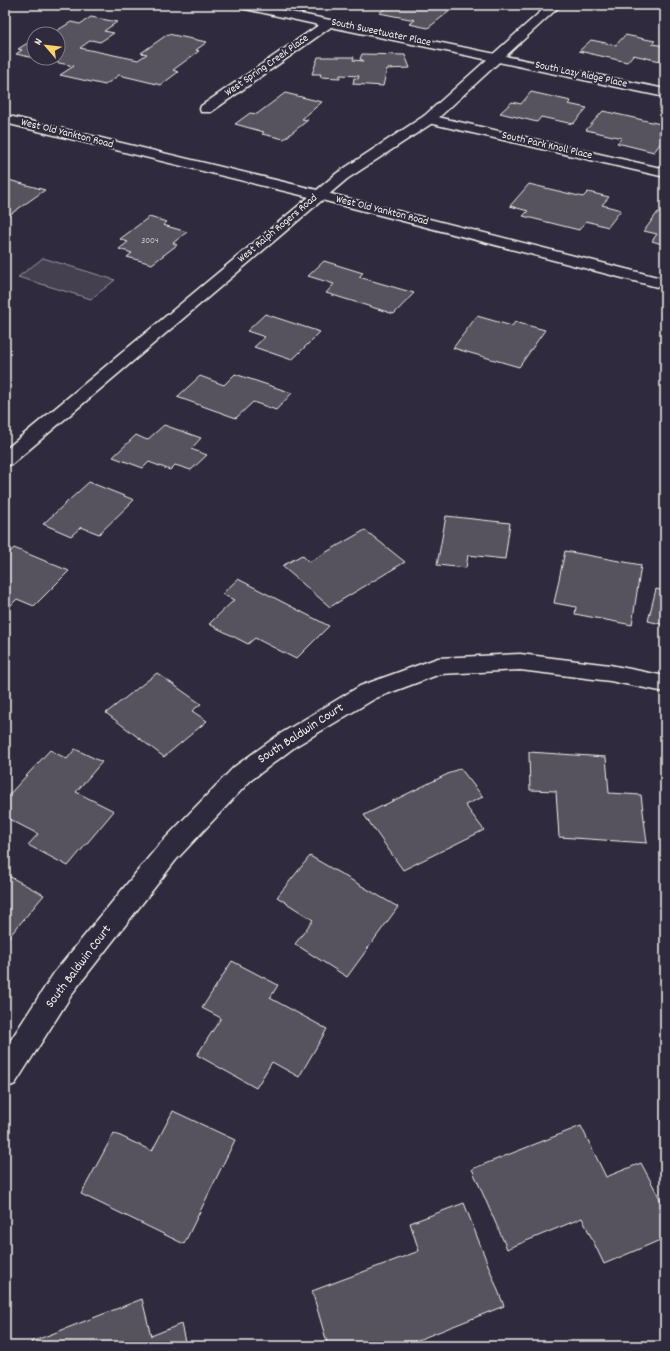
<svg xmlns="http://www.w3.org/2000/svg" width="670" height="1351" font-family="Dekko,sans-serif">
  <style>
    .green { fill: #454050; stroke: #9c989c }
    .building { fill: #56525f; stroke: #f4f1e8 }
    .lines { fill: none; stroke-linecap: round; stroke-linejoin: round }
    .street-casing { stroke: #f4f1e8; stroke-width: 3 }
    .secondary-casing { stroke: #f4f1e8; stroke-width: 3 }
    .street { fill: #2f2a3d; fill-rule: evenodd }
    .secondary { fill: #2f2a3d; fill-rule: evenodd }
    .labels { text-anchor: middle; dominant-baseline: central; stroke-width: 4; stroke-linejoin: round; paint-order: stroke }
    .far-number-label { font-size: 9px; fill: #ccc9c6 }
    .far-street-label { font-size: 11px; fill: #f4f1e8; stroke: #2f2a3d }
    .street-label { font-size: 13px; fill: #f4f1e8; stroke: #2f2a3d }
  </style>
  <rect width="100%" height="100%" fill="#2f2a3d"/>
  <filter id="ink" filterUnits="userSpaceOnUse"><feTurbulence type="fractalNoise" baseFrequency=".025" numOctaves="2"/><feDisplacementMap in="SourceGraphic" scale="8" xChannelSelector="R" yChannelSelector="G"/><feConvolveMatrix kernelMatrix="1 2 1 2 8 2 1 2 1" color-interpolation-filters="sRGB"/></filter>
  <g filter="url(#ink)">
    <path class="green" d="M 43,258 L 115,280 L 91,299 L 18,277 Z"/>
    <g class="building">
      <path d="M 390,5 L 429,5 L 451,10 L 428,28 L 409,24 L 415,20 L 379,13 Z"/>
      <path d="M 91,17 L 117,22 L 104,31 L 114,33 L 100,42 L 91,40 L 80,48 L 138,60 L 147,54 L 141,53 L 168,34 L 207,42 L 196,50 L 199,51 L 173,70 L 178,72 L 161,85 L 119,75 L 105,85 L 60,75 L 74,66 L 35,58 L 58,58 L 58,36 L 60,35 L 53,33 L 71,22 L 80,24 Z"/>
      <path d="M 625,35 L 655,41 L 652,44 L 665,46 L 665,62 L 633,55 L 627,62 L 579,51 L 591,40 L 616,45 Z"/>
      <path d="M 34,39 L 34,58 L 16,54 L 22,50 L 18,49 Z"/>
      <path d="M 362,54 L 405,55 L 410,68 L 387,69 L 383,86 L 353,84 L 354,78 L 358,79 L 359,76 L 340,75 L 340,78 L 320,77 L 321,74 L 312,74 L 318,57 L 354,57 L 353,60 L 364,61 L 360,59 Z"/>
      <path d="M 531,92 L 571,101 L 568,104 L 587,108 L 573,124 L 541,117 L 537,122 L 500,113 L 512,102 L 521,104 Z"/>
      <path d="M 285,93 L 322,102 L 302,119 L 308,120 L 284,139 L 262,134 L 264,132 L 235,124 L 250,113 L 257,114 Z"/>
      <path d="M 603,111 L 665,125 L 659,133 L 665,135 L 665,137 L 654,152 L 617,143 L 622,138 L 586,130 Z"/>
      <path d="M 5,179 L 45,190 L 5,218 Z"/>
      <path d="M 529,184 L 583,197 L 588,192 L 609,197 L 602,205 L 621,210 L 608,227 L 586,221 L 579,230 L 523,216 L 528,211 L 510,206 Z"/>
      <path d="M 658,212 L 665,214 L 665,245 L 652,241 L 657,234 L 644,231 Z"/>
      <path d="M 149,217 L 167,222 L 163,225 L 187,232 L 173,243 L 177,245 L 152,264 L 127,257 L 132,253 L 119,249 L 128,242 L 120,239 Z"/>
      <path d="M 324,261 L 363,273 L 359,277 L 414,293 L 394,314 L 326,293 L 334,284 L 308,276 Z"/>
      <path d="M 265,314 L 320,332 L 292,360 L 254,347 L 265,337 L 247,331 Z"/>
      <path d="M 477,316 L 512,326 L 515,322 L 545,330 L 519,367 L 453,348 Z"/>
      <path d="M 235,374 L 292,393 L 276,410 L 253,402 L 236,418 L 177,397 L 200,376 L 224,385 Z"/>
      <path d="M 164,425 L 201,438 L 191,449 L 207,455 L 191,470 L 175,465 L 170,470 L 149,462 L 143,468 L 113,457 L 136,435 L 147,440 Z"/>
      <path d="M 89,482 L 134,500 L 99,534 L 81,527 L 71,536 L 43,524 Z"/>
      <path d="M 446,516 L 510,523 L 505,559 L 468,555 L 466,568 L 437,565 Z"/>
      <path d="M 365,530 L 405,562 L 330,607 L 282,566 L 302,555 L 309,562 Z"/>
      <path d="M 14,548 L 69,571 L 34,606 L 17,599 L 5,611 L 5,557 Z"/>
      <path d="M 565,551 L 641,565 L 632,625 L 575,614 L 576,607 L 554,603 Z"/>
      <path d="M 238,579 L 329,626 L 296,659 L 255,638 L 248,644 L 209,624 L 234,600 L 222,594 Z"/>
      <path d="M 656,589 L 665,591 L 665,625 L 648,621 Z"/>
      <path d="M 157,673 L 201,704 L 192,711 L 207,721 L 164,757 L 106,713 Z"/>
      <path d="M 75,749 L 102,762 L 76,792 L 114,811 L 68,866 L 28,845 L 38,834 L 5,817 L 5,799 L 50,750 L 67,759 Z"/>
      <path d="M 529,752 L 606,757 L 609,793 L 641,795 L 647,843 L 559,837 L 556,791 L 530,790 Z"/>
      <path d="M 460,768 L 483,797 L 465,805 L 484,830 L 403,870 L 364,815 Z"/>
      <path d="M 310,856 L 398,907 L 347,977 L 295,944 L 313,920 L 277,897 Z"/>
      <path d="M 5,874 L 44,895 L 8,938 L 5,936 Z"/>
      <path d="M 232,961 L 278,985 L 270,998 L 327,1029 L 299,1077 L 272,1062 L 256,1088 L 197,1055 L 221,1018 L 202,1008 Z"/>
      <path d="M 173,1111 L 235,1140 L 184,1244 L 81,1194 L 114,1133 L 152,1151 Z"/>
      <path d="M 581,1126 L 606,1177 L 641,1163 L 665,1208 L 665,1238 L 604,1264 L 582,1218 L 507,1249 L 472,1169 Z"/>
      <path d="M 464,1203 L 504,1306 L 403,1346 L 328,1346 L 312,1291 L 419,1251 L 410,1223 Z"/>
      <path d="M 142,1299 L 151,1336 L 181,1324 L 186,1346 L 32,1346 L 31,1342 Z"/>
    </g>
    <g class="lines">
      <defs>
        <g id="street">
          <path d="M 235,5 L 257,5 L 665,89 L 665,97 L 331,27 L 211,112 L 201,112 L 200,109 L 201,106 L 319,25 L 241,8 Z"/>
          <path d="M 429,115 L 665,169 L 665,177 L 424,122 L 422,119 L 424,116 Z"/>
          <path d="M 319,191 L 665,279 L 665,289 L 314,198 L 312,195 L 314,192 Z"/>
          <path d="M 520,654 L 610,665 L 665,676 L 665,692 L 610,681 L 520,670 L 440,674 L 376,698 L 296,746 L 250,781 L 176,860 L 74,991 L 15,1084 L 5,1088 L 5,1049 L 54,973 L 158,846 L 234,767 L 280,734 L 360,686 L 438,658 Z"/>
        </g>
        <path id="secondary" d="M 548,5 L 561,5 L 434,122 L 347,179 L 12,464 L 5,466 L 5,450 L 309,197 L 5,123 L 5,115 L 317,190 L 337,173 L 424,116 Z"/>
      </defs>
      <use href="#street" class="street-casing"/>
      <use href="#secondary" class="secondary-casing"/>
      <use href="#street" class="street"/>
      <use href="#secondary" class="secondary"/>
    </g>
  </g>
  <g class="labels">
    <g class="far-number-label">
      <text x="150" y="241">3004</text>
    </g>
    <g class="far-street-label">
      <text transform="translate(381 33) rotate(12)">South Sweetwater Place</text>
      <text transform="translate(267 66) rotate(-35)">West Spring Creek Place</text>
      <text transform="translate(581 75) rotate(12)">South Lazy Ridge Place</text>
      <text transform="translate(67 134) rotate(14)">West Old Yankton Road</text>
      <text transform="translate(547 146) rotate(13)">South Park Knoll Place</text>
      <text transform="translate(382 211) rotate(14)">West Old Yankton Road</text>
      <text transform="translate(278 229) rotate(-40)">West Ralph Rogers Road</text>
    </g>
    <g class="street-label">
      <text transform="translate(301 734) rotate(-33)">South Baldwin Court</text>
      <text transform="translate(79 967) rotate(-53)">South Baldwin Court</text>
    </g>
  </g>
  <rect width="670" height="1351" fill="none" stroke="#2f2a3d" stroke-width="20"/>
  <rect x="10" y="10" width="650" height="1331" fill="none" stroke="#f4f1e8" stroke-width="1.5" filter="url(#ink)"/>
  <g transform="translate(46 46) rotate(298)"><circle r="19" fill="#2f2a3d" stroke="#7e7a81"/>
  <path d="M0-3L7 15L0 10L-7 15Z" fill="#ffd166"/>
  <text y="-6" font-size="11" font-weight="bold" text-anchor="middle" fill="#f4f1e8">N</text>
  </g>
</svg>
